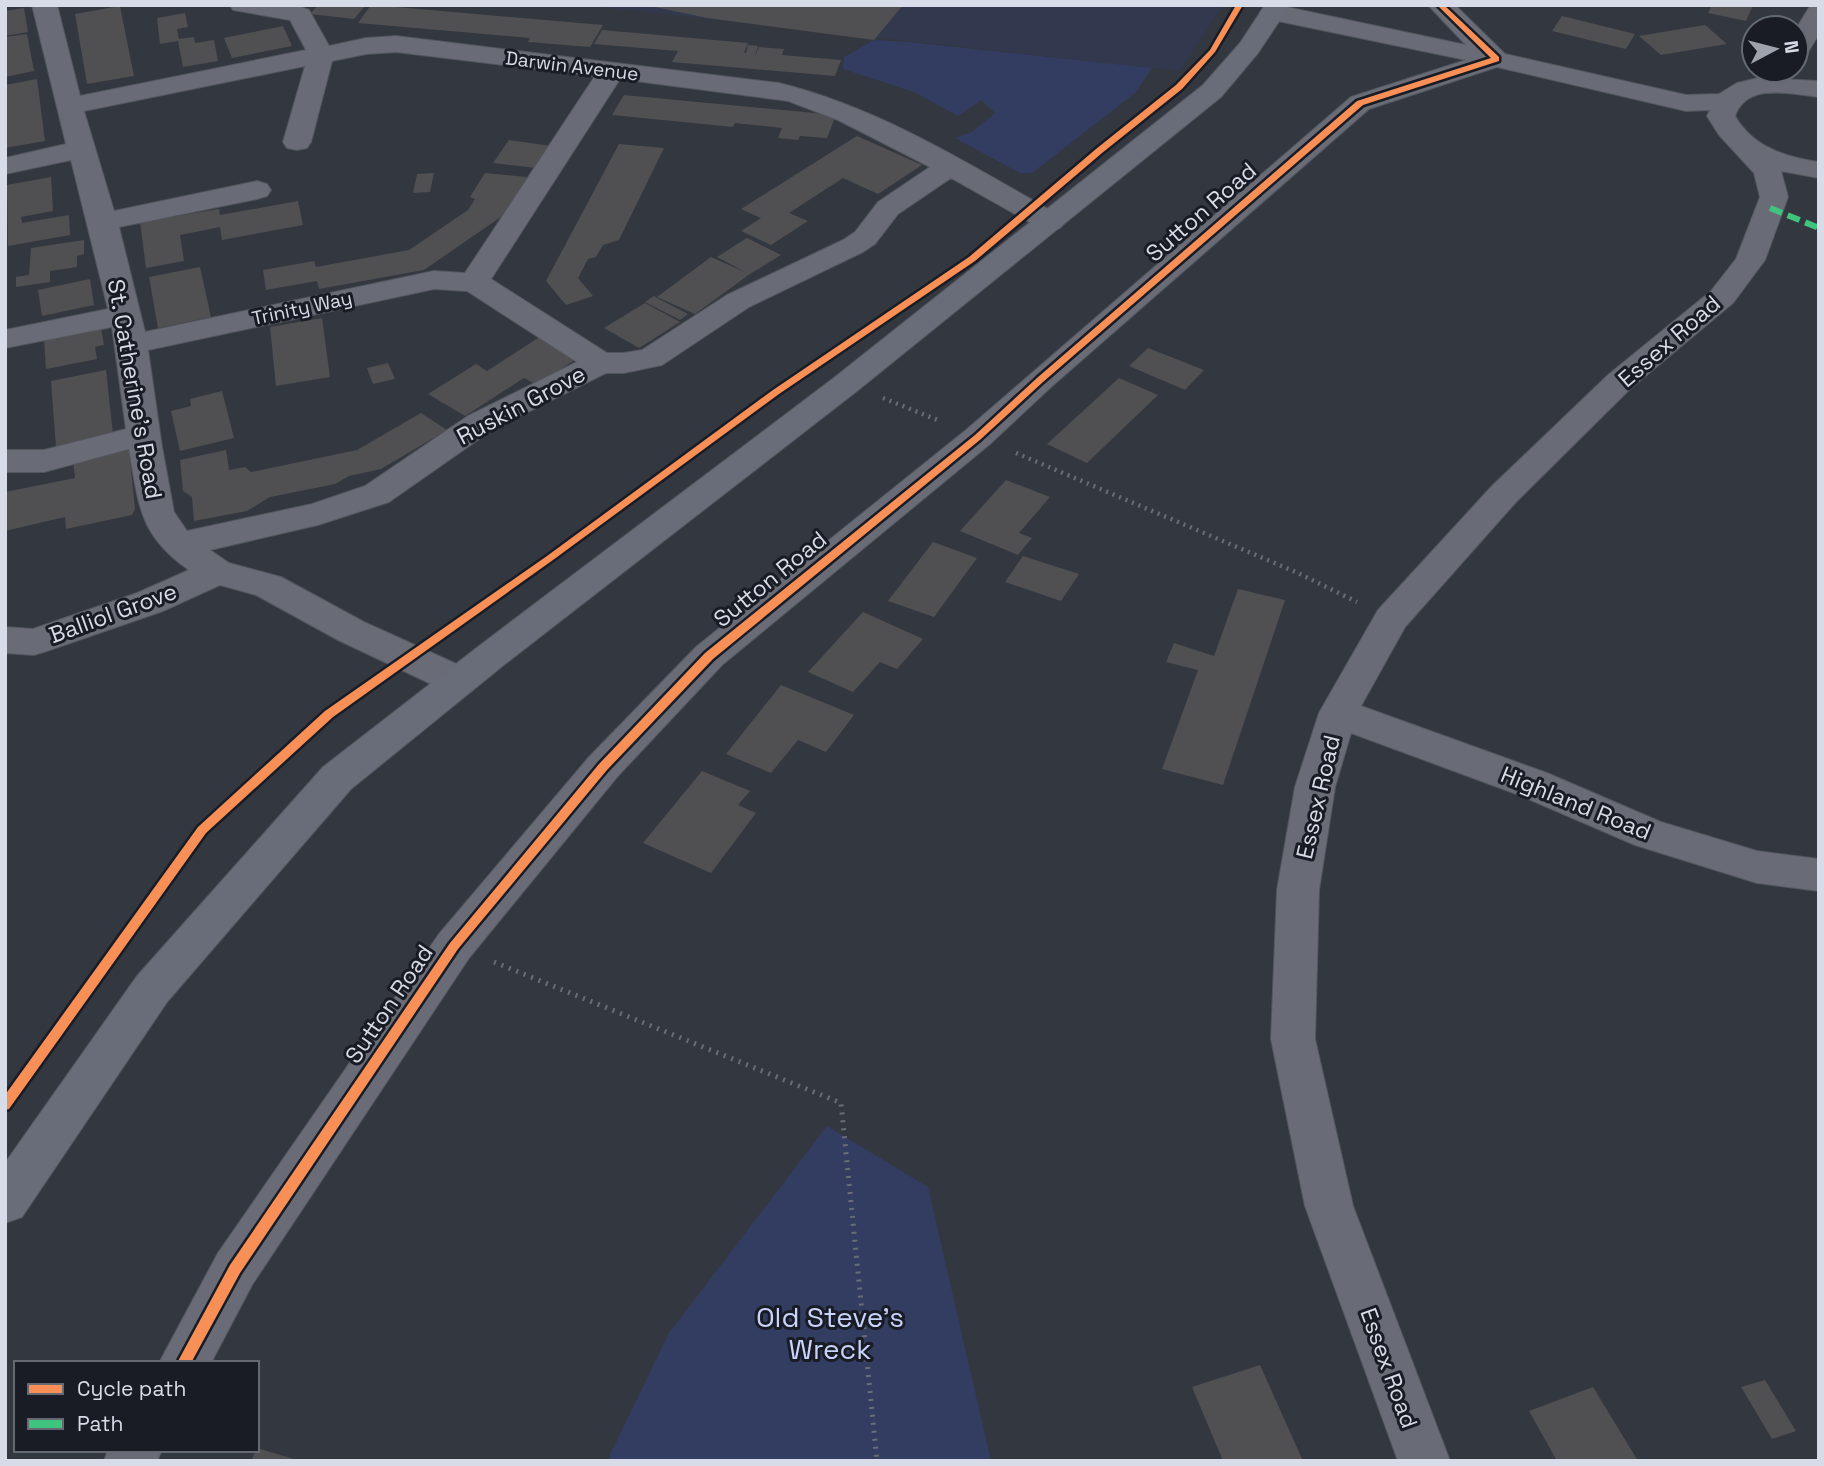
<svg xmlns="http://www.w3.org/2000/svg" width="1824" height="1466" font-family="'Space Grotesk',sans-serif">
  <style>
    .built { fill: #32394f }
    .green { fill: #333d62 }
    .building { fill: #505052 }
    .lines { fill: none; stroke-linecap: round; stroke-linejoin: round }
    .minor-casing { stroke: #52565d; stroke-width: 2 }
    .major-casing { stroke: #52565d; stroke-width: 2 }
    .path-far1 { stroke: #696d76; stroke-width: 4.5; stroke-dasharray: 2 5; stroke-linecap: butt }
    .path { stroke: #696d76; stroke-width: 5; stroke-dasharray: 2 6; stroke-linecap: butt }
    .minor { fill: #696c76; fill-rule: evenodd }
    .major { fill: #696d7a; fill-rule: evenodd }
    .quiet { stroke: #40c37c; stroke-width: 6; stroke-dasharray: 13 6; stroke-linecap: butt }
    .cycleway-casing { stroke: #191c24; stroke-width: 5 }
    .cycleway { fill: #f78f57; fill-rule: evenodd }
    .labels { text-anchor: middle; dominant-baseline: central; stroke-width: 6; stroke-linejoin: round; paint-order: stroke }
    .far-street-label { font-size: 19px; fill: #d8dce8; stroke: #191c24 }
    .street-label { font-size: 23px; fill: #d8dce8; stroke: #191c24 }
    .near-park-label { font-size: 28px; fill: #c8d4fb; stroke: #191c24 }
  </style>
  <rect width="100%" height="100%" fill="#333740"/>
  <path class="built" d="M 583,5 L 1223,5 L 1180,71 Z"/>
  <g class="green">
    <path d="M 874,40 L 909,42 L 1152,68 L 1135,93 L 1032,173 L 1020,173 L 955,138 L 972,132 L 995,113 L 981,100 L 958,116 L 914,92 L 843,69 L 844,57 Z"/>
    <path d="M 827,1126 L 928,1187 L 991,1461 L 607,1461 L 669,1333 Z"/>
  </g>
  <g class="building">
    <path d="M 318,5 L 366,5 L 354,19 L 310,14 Z"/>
    <path d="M 371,5 L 373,5 L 603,25 L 590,47 L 528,42 L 530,38 L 358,23 Z"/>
    <path d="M 646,5 L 903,5 L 874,40 L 707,18 Z"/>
    <path d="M 1712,5 L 1753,5 L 1746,21 L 1708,13 Z"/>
    <path d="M 120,6 L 134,76 L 87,84 L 75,14 Z"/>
    <path d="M 24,8 L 28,32 L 5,36 L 5,11 Z"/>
    <path d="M 185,13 L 188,27 L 177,29 L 179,39 L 194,37 L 195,43 L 214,40 L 218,61 L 183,67 L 178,41 L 160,44 L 157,18 Z"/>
    <path d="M 1562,16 L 1635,34 L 1626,49 L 1552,31 Z"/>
    <path d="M 1705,25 L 1727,44 L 1661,55 L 1639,36 Z"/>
    <path d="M 283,26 L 292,46 L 232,58 L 224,38 Z"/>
    <path d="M 602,30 L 748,43 L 744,53 L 746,53 L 748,45 L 758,46 L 754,58 L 759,47 L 784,49 L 782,55 L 841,60 L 835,76 L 672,62 L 678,51 L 594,44 Z"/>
    <path d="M 27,34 L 34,71 L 5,77 L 5,37 Z"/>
    <path d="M 37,79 L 45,141 L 5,148 L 5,85 Z"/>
    <path d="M 624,95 L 836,115 L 827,138 L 800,136 L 798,140 L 778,138 L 782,128 L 735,123 L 733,127 L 612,115 Z"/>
    <path d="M 857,136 L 922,165 L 878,194 L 843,178 L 789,213 L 808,221 L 771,245 L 741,231 L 761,218 L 741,209 Z"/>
    <path d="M 509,140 L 551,146 L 536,168 L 493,163 Z"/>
    <path d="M 619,144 L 664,148 L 619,240 L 603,245 L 596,257 L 588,259 L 578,278 L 593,296 L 566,305 L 546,281 Z"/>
    <path d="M 434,173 L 430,192 L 413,193 L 417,174 Z"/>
    <path d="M 485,173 L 527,177 L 508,212 L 424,270 L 319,289 L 317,281 L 266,290 L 263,270 L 314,261 L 316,267 L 409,250 L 468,210 L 475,199 L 470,197 Z"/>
    <path d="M 51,177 L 53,211 L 21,217 L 22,223 L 69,215 L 70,235 L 8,246 L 7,185 Z"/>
    <path d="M 298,201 L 303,225 L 222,240 L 220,227 L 180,235 L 184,261 L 146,268 L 140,222 L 219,209 L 220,215 Z"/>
    <path d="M 747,238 L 781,255 L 750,274 L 695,314 L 657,297 L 711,257 L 747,273 L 717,257 Z"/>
    <path d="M 84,240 L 84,254 L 77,256 L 77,267 L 50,271 L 50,282 L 16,287 L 16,277 L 29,275 L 31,248 Z"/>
    <path d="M 200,267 L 211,317 L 158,328 L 149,277 Z"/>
    <path d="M 90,279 L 94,305 L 42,316 L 38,290 Z"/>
    <path d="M 654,296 L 657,298 L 688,314 L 680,320 L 645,302 Z"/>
    <path d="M 645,303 L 680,322 L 639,348 L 604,328 Z"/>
    <path d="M 322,318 L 330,377 L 276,386 L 270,327 Z"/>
    <path d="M 101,328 L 104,345 L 95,347 L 97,359 L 46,369 L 44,340 Z"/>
    <path d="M 541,336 L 579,357 L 537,385 L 524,378 L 465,416 L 428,394 L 476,364 L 487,371 Z"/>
    <path d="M 1148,348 L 1204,370 L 1185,390 L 1129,366 Z"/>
    <path d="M 388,363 L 395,379 L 373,384 L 367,368 Z"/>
    <path d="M 106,370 L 113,435 L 56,447 L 51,381 Z"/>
    <path d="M 1119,378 L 1158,395 L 1087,463 L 1047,444 Z"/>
    <path d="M 222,391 L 234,438 L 180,451 L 171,411 L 191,406 L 190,399 Z"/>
    <path d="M 421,413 L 447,430 L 381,469 L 349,476 L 335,484 L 270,497 L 247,511 L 194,521 L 192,497 L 183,491 L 180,460 L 226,450 L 229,470 L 245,467 L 251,472 L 357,450 Z"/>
    <path d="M 129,449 L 135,509 L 132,515 L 66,529 L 65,517 L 5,531 L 5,492 L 75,478 L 73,460 Z"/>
    <path d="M 1006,480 L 1050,497 L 1019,533 L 1032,538 L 1018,555 L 960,531 Z"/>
    <path d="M 933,542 L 977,558 L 934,617 L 888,601 Z"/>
    <path d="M 1023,556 L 1079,574 L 1061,601 L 1005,582 Z"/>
    <path d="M 1238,589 L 1285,600 L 1223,785 L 1162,769 L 1198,670 L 1166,662 L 1174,643 L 1214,656 Z"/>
    <path d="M 863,612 L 923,639 L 897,669 L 880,662 L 853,692 L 808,672 Z"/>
    <path d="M 781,685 L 854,715 L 826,752 L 798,740 L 771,773 L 726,754 Z"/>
    <path d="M 702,771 L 750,791 L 738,805 L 756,813 L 711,873 L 643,843 Z"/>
    <path d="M 1260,1365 L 1303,1461 L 1223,1461 L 1192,1387 Z"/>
    <path d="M 1765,1380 L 1796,1431 L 1772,1439 L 1741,1387 Z"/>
    <path d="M 1593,1387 L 1638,1461 L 1557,1461 L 1529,1411 Z"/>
    <path d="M 257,1448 L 297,1460 L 297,1461 L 251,1461 Z"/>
  </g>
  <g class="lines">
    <defs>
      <g id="minor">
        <path d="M 32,5 L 57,5 L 80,96 L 306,50 L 290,20 L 233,10 L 230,5 L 296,5 L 309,10 L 329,46 L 366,38 L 396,36 L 779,83 C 880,108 971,165 1060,216 L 1065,222 L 1060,228 L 1050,231 L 1040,228 L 951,178 L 898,214 L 875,244 L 863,252 L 749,307 L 662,365 L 624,373 L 606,373 L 492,430 L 389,502 L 318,525 L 210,550 L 229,563 L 281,577 L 364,622 L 472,671 L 478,681 L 472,691 L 459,695 L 446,691 L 338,640 L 256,595 L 220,585 L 163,611 L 47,651 L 34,655 L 5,653 L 5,627 L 33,629 L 137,593 L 189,570 C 139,535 139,506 129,449 L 44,472 L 5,472 L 5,450 L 44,450 L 126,429 L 112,327 L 5,348 L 5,330 L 108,309 L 71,160 L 5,174 L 5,158 L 66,144 ZM 396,52 L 595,76 L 465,273 L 434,271 L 145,332 L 119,227 L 257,199 L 267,196 L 271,190 L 267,184 L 257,181 L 114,211 L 84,111 L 305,66 L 283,142 L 287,148 L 297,150 L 307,148 L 311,142 L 332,61 L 366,54 ZM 620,79 L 788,101 L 838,120 L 930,167 L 878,202 L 855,232 L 843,240 L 727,295 L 642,350 L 624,353 L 607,353 L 491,279 ZM 434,289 L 467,291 L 577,362 L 468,416 L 365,486 L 312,504 L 187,531 L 174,512 L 162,447 L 148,350 Z"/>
        <path d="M 1277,5 L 1466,45 L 1428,5 L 1455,5 L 1505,54 L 1686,95 L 1719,94 L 1737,83 L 1758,78 L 1819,81 L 1819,97 C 1790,94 1747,82 1735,116 C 1753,147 1785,157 1819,162 L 1819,178 L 1781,171 L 1788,197 L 1765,260 L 1733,303 L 1630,389 L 1516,502 L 1405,627 L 1361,706 L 1547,773 L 1661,822 L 1757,851 L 1819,859 L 1819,891 L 1757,883 L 1635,845 L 1519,795 L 1351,733 L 1335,787 L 1319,890 L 1315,1039 L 1353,1206 L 1450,1461 L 1398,1461 L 1305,1206 L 1271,1039 L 1277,890 L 1295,787 L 1319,713 L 1378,610 L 1492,486 L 1608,375 L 1711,291 L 1736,259 L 1760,197 L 1754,173 L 1719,135 L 1707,116 L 1710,110 L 1686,111 L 1497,67 L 1369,109 L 1051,387 L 990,444 L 722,665 L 617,777 L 469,958 L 252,1285 L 211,1363 L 159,1363 L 218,1253 L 439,934 L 589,757 L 696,647 L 966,430 L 1351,97 L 1466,60 L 1273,20 L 1264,17 L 1260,12 L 1264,7 Z"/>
        <path d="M 1819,5 L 1819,34 L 1805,57 L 1796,60 L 1796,29 L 1810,6 Z"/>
        <path d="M 108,1450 L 162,1450 L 157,1461 L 104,1461 Z"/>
      </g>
      <path id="major" d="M 1265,5 L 1290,5 L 1258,53 L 1221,97 L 857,391 L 505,664 L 351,789 L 167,1002 L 22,1217 L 5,1223 L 5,1163 L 137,976 L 323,767 L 479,646 L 835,377 L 1203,85 L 1240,43 Z"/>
    </defs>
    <use href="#minor" class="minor-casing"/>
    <use href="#major" class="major-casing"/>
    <g class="path-far1">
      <path d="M 883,398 L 940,421"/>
      <path d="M 1016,453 L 1298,573 L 1357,602"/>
    </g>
    <path class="path" d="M 494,962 L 841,1103 L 877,1461"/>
    <use href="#minor" class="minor"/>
    <use href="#major" class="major"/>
    <path class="quiet" d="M 1770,208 L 1819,228"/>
    <defs>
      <g id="cycleway">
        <path d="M 1236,5 L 1243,5 L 1215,52 L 1182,89 L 1102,153 L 975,261 L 779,394 L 553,560 L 333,717 L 206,833 L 9,1109 L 5,1110 L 5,1095 L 198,827 L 325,711 L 547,556 L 773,390 L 969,257 L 1096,149 L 1176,85 L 1210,50 Z"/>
        <path d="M 1437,5 L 1444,5 L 1499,57 L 1499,61 L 1363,105 L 1043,382 L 981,439 L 713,659 L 607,770 L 458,949 L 240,1273 L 191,1363 L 177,1363 L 230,1265 L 450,943 L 599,764 L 705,653 L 975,435 L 1037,378 L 1357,101 L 1491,58 Z"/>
      </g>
    </defs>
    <use href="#cycleway" class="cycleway-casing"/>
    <use href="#cycleway" class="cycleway"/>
  </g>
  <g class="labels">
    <g class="far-street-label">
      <text transform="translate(572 66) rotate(7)">Darwin Avenue</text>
      <text transform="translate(302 308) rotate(-12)">Trinity Way</text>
    </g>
    <g class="street-label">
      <text transform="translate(1201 212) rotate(-41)">Sutton Road</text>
      <text transform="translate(1669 341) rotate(-41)">Essex Road</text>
      <text transform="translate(135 389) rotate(80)">St. Catherine's Road</text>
      <text transform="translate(521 405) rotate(-28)">Ruskin Grove</text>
      <text transform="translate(770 579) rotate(-39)">Sutton Road</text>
      <text transform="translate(113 613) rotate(-20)">Balliol Grove</text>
      <text transform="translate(1318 797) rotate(-77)">Essex Road</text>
      <text transform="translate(1576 803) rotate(22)">Highland Road</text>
      <text transform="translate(389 1004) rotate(-56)">Sutton Road</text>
      <text transform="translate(1389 1368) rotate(70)">Essex Road</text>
    </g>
    <g class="near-park-label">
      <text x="830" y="1317">Old Steve's<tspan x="830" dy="32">Wreck</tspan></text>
    </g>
  </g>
  <rect width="1824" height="1466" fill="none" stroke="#d8dce8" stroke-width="14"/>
  <rect x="14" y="1361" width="245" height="91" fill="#191c24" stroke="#656972" stroke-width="2"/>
  <rect x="28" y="1384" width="35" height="10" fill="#f78f57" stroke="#656972" stroke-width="2"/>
  <text x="77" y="1396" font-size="21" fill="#d8dce8">Cycle path</text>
  <rect x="28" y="1419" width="35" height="10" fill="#40c37c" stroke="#656972" stroke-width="2"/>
  <text x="77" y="1431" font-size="21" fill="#d8dce8">Path</text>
  <g transform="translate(1775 49) rotate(83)"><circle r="33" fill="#191c24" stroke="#656972" stroke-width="2"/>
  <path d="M0-5L12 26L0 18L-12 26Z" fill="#9ea2ad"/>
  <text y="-10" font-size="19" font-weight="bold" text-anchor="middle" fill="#d8dce8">N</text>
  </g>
</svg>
